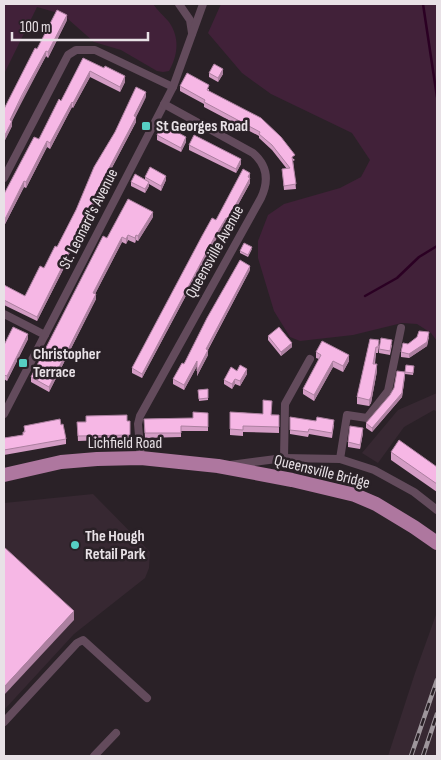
<svg xmlns="http://www.w3.org/2000/svg" width="441" height="760" font-family="'Sofia Sans Condensed',sans-serif">
  <style>
    .built { fill: #372832 }
    .green { fill: #412139 }
    .lines { fill: none; stroke-linecap: round; stroke-linejoin: round }
    .stream { stroke: #2b0023; stroke-width: 2.5 }
    .minor { stroke: #634b5c; stroke-width: 8 }
    .trunk { stroke: #ae779f; stroke-width: 14 }
    .rail-casing { stroke: #9e969c; stroke-width: 4.5 }
    .rail { stroke: #2a2127; stroke-width: 2.5; stroke-dasharray: 8; stroke-linecap: butt }
    .wall { fill: #d49dc5 }
    .shaded-wall { fill: #ac80a0 }
    .building { fill: #f6b7e5; stroke: #ac80a0 }
    .poi-dot { fill: #56cec3; stroke: #2a2127; stroke-width: 2 }
    .labels { text-anchor: middle; dominant-baseline: central; stroke-width: 5; stroke-linejoin: round; paint-order: stroke }
    .poi-label { font-size: 16px; font-weight: bold; fill: #e8e1e6; stroke: #2a2127; text-anchor: start }
    .street-label { font-size: 16px; fill: #e8e1e6; stroke: #2a2127 }
  </style>
  <rect width="100%" height="100%" fill="#2a2127"/>
  <g class="built">
    <path d="M 437,393 L 437,412 L 434,410 L 404,427 L 378,463 L 362,453 L 398,410 Z"/>
    <path d="M 93,494 L 150,552 L 149,568 L 145,578 L 74,634 L 4,710 L 4,503 Z"/>
    <path d="M 437,612 L 437,756 L 388,756 L 415,673 Z"/>
  </g>
  <g class="green">
    <path d="M 4,4 L 153,4 C 158,11 164,16 169,22 C 180,38 178,55 169,71 L 163,72 L 157,71 L 121,50 L 94,42 L 68,19 L 58,13 L 37,7 L 4,74 Z"/>
    <path d="M 221,4 L 437,4 L 437,341 L 431,333 L 417,324 L 402,323 L 353,335 L 300,341 L 290,337 L 274,311 L 258,258 L 258,241 L 268,215 L 284,204 L 340,188 L 361,177 L 370,160 L 352,133 L 271,94 L 242,73 L 208,33 Z"/>
  </g>
  <g class="lines">
    <g class="stream">
      <path d="M 423,4 L 437,97"/>
      <path d="M 365,296 L 397,278 L 419,257 L 437,246"/>
    </g>
    <g class="minor">
      <path d="M 179,4 L 190,20 L 192,33"/>
      <path d="M 4,178 L 68,55 L 76,50 L 95,50 L 173,87"/>
      <path d="M 4,314 L 45,335"/>
      <path d="M 4,414 L 173,87 L 203,4"/>
      <path d="M 141,458 L 138,424 L 140,416 L 261,198 C 269,181 268,166 253,153 L 164,104"/>
      <path d="M 284,458 L 285,404 L 310,359"/>
      <path d="M 340,459 L 347,415 L 367,418 L 388,391 L 401,328"/>
      <path d="M 230,465 L 284,458 L 340,459 L 374,470 L 414,492 L 437,510"/>
      <path d="M 4,722 L 77,643 L 83,640 L 147,698"/>
      <path d="M 94,756 L 116,733"/>
    </g>
    <path class="trunk" d="M 4,475 L 61,462 L 97,459 L 141,458 L 218,466 L 292,480 L 355,495 L 376,504 L 414,527 L 437,543"/>
    <defs>
      <g id="rail">
        <path d="M 411,756 L 437,680"/>
        <path d="M 423,756 L 437,714"/>
      </g>
    </defs>
    <use href="#rail" class="rail-casing"/>
    <use href="#rail" class="rail"/>
  </g>
  <g class="wall">
    <path d="M 67,20 L 48,58 L 46,56 L 22,100 L 12,121 L 12,126 L 4,142 L 37,49 Z"/>
    <path d="M 83,58 L 125,82 L 120,92 L 90,77 L 73,108 L 72,107 L 50,149 L 47,147 L 26,188 L 24,187 L 4,226 L 4,194 L 39,139 L 61,101 Z"/>
    <path d="M 209,73 L 223,74 L 218,82 L 209,77 Z"/>
    <path d="M 180,86 L 209,89 L 209,91 L 295,160 L 293,161 L 296,189 L 284,190 L 282,169 L 287,169 L 272,150 L 259,138 L 259,136 L 204,107 L 204,104 L 180,91 Z"/>
    <path d="M 146,97 L 136,117 L 136,122 L 96,198 L 96,201 L 69,254 L 69,258 L 37,321 L 4,305 L 4,285 L 25,296 L 44,268 L 57,247 L 76,210 Z"/>
    <path d="M 157,135 L 186,142 L 181,152 L 157,140 Z"/>
    <path d="M 189,145 L 241,164 L 236,173 L 189,150 Z"/>
    <path d="M 250,173 L 250,183 L 228,223 L 226,222 L 214,243 L 142,378 L 132,373 L 132,368 L 216,220 Z"/>
    <path d="M 145,177 L 166,180 L 161,191 L 149,184 L 149,186 L 145,193 L 131,186 L 131,182 L 145,179 Z"/>
    <path d="M 153,217 L 138,241 L 136,240 L 135,243 L 128,240 L 126,244 L 122,242 L 95,294 L 96,299 L 49,392 L 31,382 L 31,377 L 107,238 Z"/>
    <path d="M 252,249 L 248,257 L 240,253 L 240,251 Z"/>
    <path d="M 250,270 L 208,350 L 208,355 L 197,376 L 197,366 L 184,390 L 173,384 L 173,379 Z"/>
    <path d="M 268,336 L 292,347 L 281,356 L 268,340 Z"/>
    <path d="M 429,337 L 427,346 L 409,358 L 401,357 L 401,352 Z"/>
    <path d="M 28,339 L 7,381 L 4,379 L 4,345 Z"/>
    <path d="M 370,339 L 379,346 L 378,353 L 376,353 L 375,364 L 377,371 L 371,403 L 369,406 L 357,404 L 357,397 Z"/>
    <path d="M 392,345 L 390,355 L 379,353 L 379,349 Z"/>
    <path d="M 316,352 L 349,361 L 343,372 L 333,367 L 314,401 L 303,394 L 303,389 L 319,359 L 316,358 Z"/>
    <path d="M 406,365 L 414,368 L 413,375 L 405,374 L 402,397 L 372,432 L 366,428 L 366,423 L 390,395 L 405,372 Z"/>
    <path d="M 237,371 L 247,374 L 240,386 L 235,384 L 232,389 L 224,384 L 224,380 Z"/>
    <path d="M 208,389 L 208,400 L 199,401 L 198,390 Z"/>
    <path d="M 230,412 L 279,415 L 279,433 L 243,432 L 243,436 L 230,435 Z"/>
    <path d="M 208,413 L 208,431 L 181,431 L 181,437 L 145,438 L 144,419 L 193,418 Z"/>
    <path d="M 290,417 L 334,425 L 332,438 L 309,434 L 308,437 L 290,434 Z"/>
    <path d="M 130,421 L 130,439 L 78,441 L 77,422 Z"/>
    <path d="M 61,425 L 66,439 L 66,444 L 4,455 L 4,438 L 23,435 L 23,432 L 24,432 L 24,426 Z"/>
    <path d="M 363,433 L 360,449 L 348,447 L 348,442 Z"/>
    <path d="M 391,452 L 437,467 L 437,492 L 391,460 Z"/>
  </g>
  <g class="shaded-wall">
    <path d="M 67,15 L 67,20 L 48,58 L 48,52 Z"/>
    <path d="M 46,51 L 46,56 L 12,121 L 12,126 L 4,142 L 4,137 L 10,120 Z"/>
    <path d="M 223,69 L 223,74 L 218,82 L 218,78 Z"/>
    <path d="M 90,71 L 90,77 L 73,108 L 73,103 Z"/>
    <path d="M 125,76 L 125,82 L 120,92 L 120,87 Z"/>
    <path d="M 146,92 L 146,97 L 136,117 L 136,122 L 96,198 L 96,201 L 69,254 L 69,258 L 37,321 L 37,317 L 95,195 Z"/>
    <path d="M 72,102 L 72,107 L 50,149 L 50,143 Z"/>
    <path d="M 186,137 L 186,142 L 181,152 L 181,148 Z"/>
    <path d="M 47,141 L 47,147 L 26,188 L 26,182 Z"/>
    <path d="M 241,159 L 241,164 L 236,173 L 236,169 Z"/>
    <path d="M 250,173 L 250,178 L 249,180 L 250,178 L 250,183 L 228,223 L 228,219 Z"/>
    <path d="M 166,176 L 166,180 L 161,191 L 161,186 Z"/>
    <path d="M 24,181 L 24,187 L 4,226 L 4,221 Z"/>
    <path d="M 149,182 L 149,186 L 145,193 L 145,189 Z"/>
    <path d="M 153,212 L 153,217 L 138,241 L 138,236 Z"/>
    <path d="M 226,218 L 226,222 L 214,243 L 142,378 L 142,374 L 214,238 Z"/>
    <path d="M 128,235 L 128,240 L 126,244 L 126,239 Z"/>
    <path d="M 136,235 L 136,240 L 135,243 L 135,238 Z"/>
    <path d="M 122,237 L 122,242 L 93,298 L 93,293 Z"/>
    <path d="M 250,266 L 250,270 L 206,353 L 206,349 Z"/>
    <path d="M 96,294 L 96,299 L 49,392 L 49,387 Z"/>
    <path d="M 429,332 L 427,346 L 409,358 L 409,354 Z"/>
    <path d="M 28,334 L 28,339 L 7,381 L 7,376 Z"/>
    <path d="M 292,343 L 292,347 L 281,356 L 281,352 Z"/>
    <path d="M 376,347 L 376,353 L 373,370 L 373,364 Z"/>
    <path d="M 208,350 L 208,355 L 197,376 L 197,371 Z"/>
    <path d="M 349,355 L 349,361 L 343,372 L 343,366 Z"/>
    <path d="M 197,361 L 197,366 L 184,390 L 184,385 Z"/>
    <path d="M 333,361 L 333,367 L 314,401 L 314,395 Z"/>
    <path d="M 377,364 L 377,371 L 371,403 L 369,406 L 369,400 Z"/>
    <path d="M 247,369 L 247,374 L 240,386 L 240,381 Z"/>
    <path d="M 405,372 L 405,377 L 402,397 L 372,432 L 372,428 Z"/>
    <path d="M 235,379 L 235,384 L 232,389 L 232,384 Z"/>
    <path d="M 363,428 L 363,433 L 360,449 L 360,445 Z"/>
    <path d="M 74,611 L 74,620 L 4,695 L 4,687 Z"/>
  </g>
  <g class="building">
    <path d="M 57,10 L 67,15 L 48,52 L 46,51 L 22,95 L 10,120 L 12,121 L 4,137 L 4,109 L 35,48 L 37,49 Z"/>
    <path d="M 83,58 L 104,68 L 105,66 L 125,76 L 120,87 L 90,71 L 73,103 L 72,102 L 50,143 L 47,141 L 26,182 L 24,181 L 4,221 L 4,194 L 34,137 L 39,139 L 59,99 L 61,101 Z"/>
    <path d="M 214,64 L 223,69 L 218,78 L 209,73 Z"/>
    <path d="M 187,73 L 209,85 L 207,90 L 261,118 L 281,137 L 295,155 L 292,157 L 296,184 L 284,186 L 282,169 L 290,168 L 272,145 L 259,134 L 260,132 L 204,102 L 205,100 L 180,86 Z"/>
    <path d="M 136,87 L 146,92 L 134,116 L 136,117 L 95,195 L 96,196 L 68,252 L 69,253 L 37,317 L 4,300 L 4,285 L 25,296 L 40,266 L 44,268 L 55,246 L 57,247 L 76,210 L 94,167 L 115,132 Z"/>
    <path d="M 162,124 L 186,137 L 181,148 L 157,135 Z"/>
    <path d="M 194,135 L 241,159 L 236,169 L 189,145 Z"/>
    <path d="M 150,167 L 166,176 L 161,186 L 145,177 Z"/>
    <path d="M 243,169 L 250,173 L 248,177 L 250,178 L 228,219 L 226,218 L 214,238 L 142,374 L 132,368 L 202,236 L 212,218 L 216,220 Z"/>
    <path d="M 135,174 L 149,182 L 145,189 L 131,182 Z"/>
    <path d="M 128,199 L 153,212 L 138,236 L 136,235 L 135,238 L 128,235 L 126,239 L 122,237 L 93,293 L 96,294 L 49,387 L 31,377 L 103,236 L 107,238 Z"/>
    <path d="M 244,243 L 252,247 L 248,255 L 240,251 Z"/>
    <path d="M 240,260 L 250,266 L 206,349 L 208,350 L 197,371 L 197,361 L 184,385 L 173,379 L 182,363 L 184,364 L 207,318 Z"/>
    <path d="M 13,327 L 28,334 L 7,376 L 4,375 L 4,345 Z"/>
    <path d="M 279,327 L 292,343 L 281,352 L 268,336 Z"/>
    <path d="M 419,331 L 429,332 L 427,342 L 409,354 L 401,352 L 403,343 L 408,344 L 417,337 Z"/>
    <path d="M 381,338 L 392,340 L 390,351 L 379,349 Z"/>
    <path d="M 370,339 L 379,340 L 378,347 L 376,347 L 373,364 L 377,364 L 371,397 L 369,400 L 357,397 Z"/>
    <path d="M 322,341 L 349,355 L 343,366 L 333,361 L 314,395 L 303,389 L 321,355 L 316,352 Z"/>
    <path d="M 240,365 L 247,369 L 240,381 L 235,379 L 232,384 L 224,380 L 231,367 L 237,371 Z"/>
    <path d="M 406,365 L 414,366 L 413,373 L 405,372 Z"/>
    <path d="M 397,371 L 405,372 L 402,393 L 372,428 L 366,423 L 390,395 L 394,388 Z"/>
    <path d="M 208,389 L 208,398 L 199,399 L 198,390 Z"/>
    <path d="M 263,400 L 272,401 L 271,415 L 279,415 L 279,427 L 243,426 L 243,430 L 230,429 L 230,412 L 263,414 Z"/>
    <path d="M 193,412 L 208,413 L 208,427 L 181,426 L 181,433 L 145,433 L 144,419 L 193,418 Z"/>
    <path d="M 127,415 L 127,421 L 130,421 L 130,435 L 78,436 L 77,422 L 86,422 L 86,416 Z"/>
    <path d="M 290,417 L 316,421 L 317,417 L 334,420 L 332,433 L 309,429 L 308,432 L 290,430 Z"/>
    <path d="M 60,419 L 61,425 L 63,424 L 66,439 L 4,450 L 4,438 L 23,435 L 23,432 L 25,432 L 24,426 Z"/>
    <path d="M 350,426 L 363,428 L 360,445 L 348,442 Z"/>
    <path d="M 399,440 L 437,467 L 437,484 L 391,452 Z"/>
    <path d="M 4,547 L 74,611 L 4,687 Z"/>
  </g>
  <g class="poi-dot">
    <rect x="141" y="121" width="10" height="10" rx="2.5"/>
    <rect x="18" y="358" width="10" height="10" rx="2.5"/>
    <circle cx="75" cy="545" r="5"/>
  </g>
  <g class="labels">
    <g class="poi-label">
      <text x="156" y="126">St Georges Road</text>
      <text x="33" y="354">Christopher<tspan x="33" dy="18">Terrace</tspan></text>
      <text x="85" y="536">The Hough<tspan x="85" dy="18">Retail Park</tspan></text>
    </g>
    <g class="street-label">
      <text transform="translate(89 219) rotate(-63)">St. Leonard's Avenue</text>
      <text transform="translate(215 252) rotate(-61)">Queensville Avenue</text>
      <text x="125" y="443">Lichfield Road</text>
      <text transform="translate(322 472) rotate(14)">Queensville Bridge</text>
    </g>
  </g>
  <rect width="441" height="760" fill="none" stroke="#e8e1e6" stroke-width="10"/>
  <path d="M12 32v8h136v-8" fill="none" stroke="#e8e1e6" stroke-width="2.5"/>
  <text x="20" y="32" font-size="15" fill="#e8e1e6" stroke="#2a2127" stroke-width="4" paint-order="stroke">100 m</text>
</svg>
